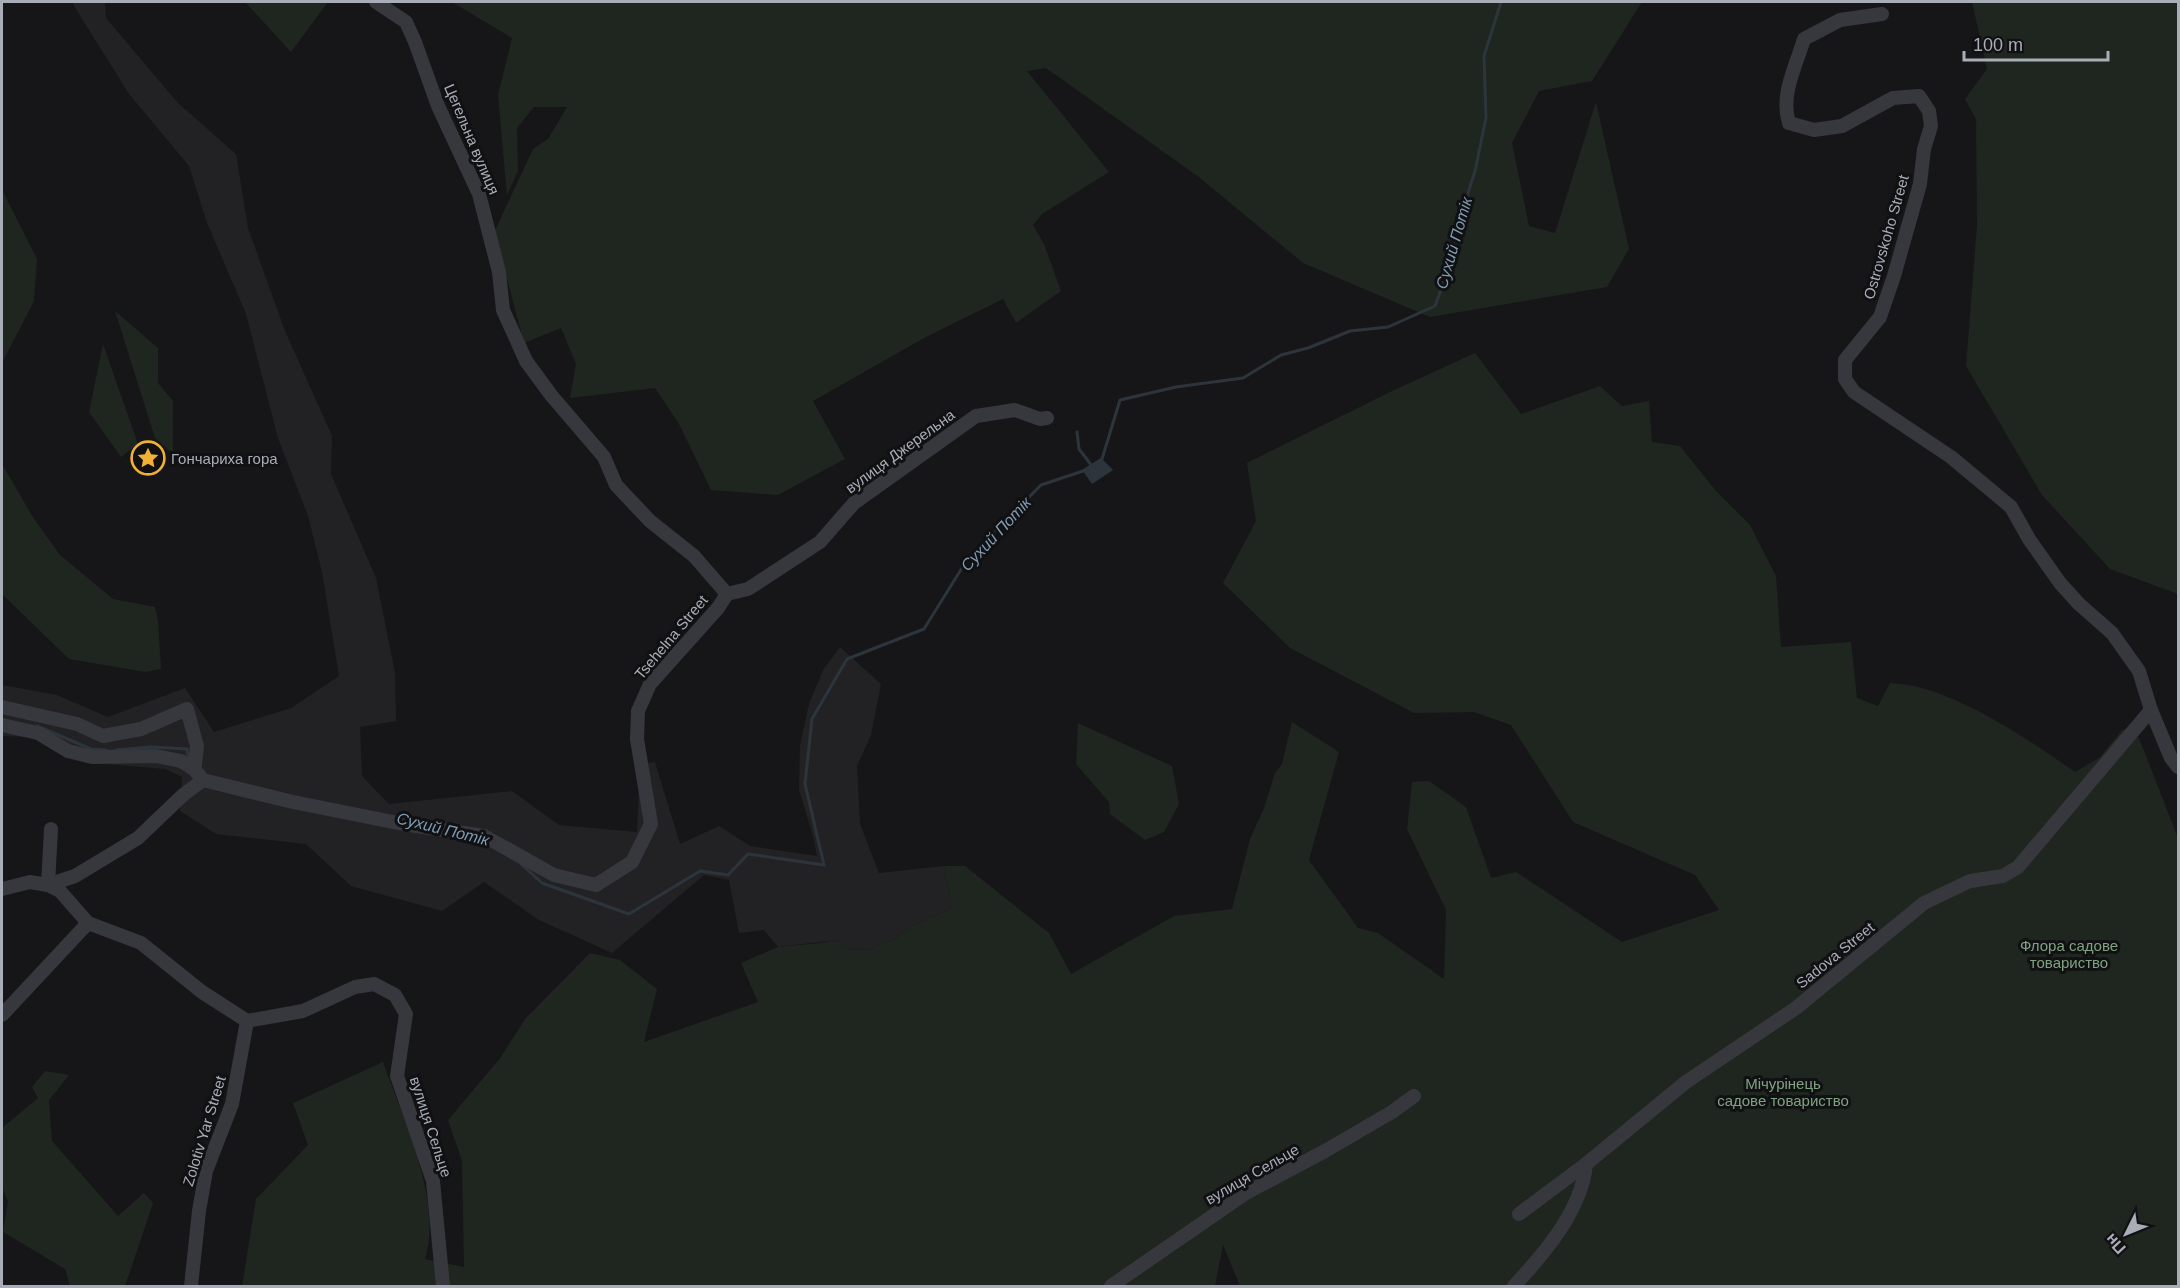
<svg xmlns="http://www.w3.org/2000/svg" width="2180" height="1288" font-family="Helvetica,sans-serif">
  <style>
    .built { fill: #222225 }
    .green { fill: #1e261f }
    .water { fill: #2c353c }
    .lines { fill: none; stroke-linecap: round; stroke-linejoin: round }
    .stream { stroke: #2c353c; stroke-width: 3 }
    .minor { stroke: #37383d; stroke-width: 14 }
    .labels { text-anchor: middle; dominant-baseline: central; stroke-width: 6; stroke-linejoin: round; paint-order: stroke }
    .street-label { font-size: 15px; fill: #a8adb8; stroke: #111113 }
    .poi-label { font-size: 15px; fill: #a8adb8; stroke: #111113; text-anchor: start }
    .park-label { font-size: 15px; fill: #7fa381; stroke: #111113 }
    .water-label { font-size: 16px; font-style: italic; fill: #7f9bb3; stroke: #111113 }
  </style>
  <rect width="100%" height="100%" fill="#161618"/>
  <path class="built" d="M 73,2 L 105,2 L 106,18 L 178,103 L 236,154 L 248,228 L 285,331 L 332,436 L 331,474 L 376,578 L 395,673 L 396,721 L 360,727 L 362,776 L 389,804 L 512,791 L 559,825 L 637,832 L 640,764 L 655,762 L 680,844 L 719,826 L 750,846 L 817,856 L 813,836 L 799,790 L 800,745 L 809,704 L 823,670 L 840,647 L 881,684 L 871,735 L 857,766 L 860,824 L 879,873 L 944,866 L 952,908 L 910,927 L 896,938 L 869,950 L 846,949 L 837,940 L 778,947 L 764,930 L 739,933 L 729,880 L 704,875 L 612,953 L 539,920 L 484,882 L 442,911 L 351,886 L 306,844 L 216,834 L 180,811 L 182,777 L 165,769 L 105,764 L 66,758 L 33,737 L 2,736 L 2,685 L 57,695 L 108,717 L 185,688 L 214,732 L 291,708 L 339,676 L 322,572 L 308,516 L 278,438 L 246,314 L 207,223 L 189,166 L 129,94 L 74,6 Z"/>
  <g class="green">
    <path d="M 245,2 L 328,2 L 291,52 Z"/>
    <path d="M 452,2 L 1642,2 L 1592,81 L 1539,91 L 1512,143 L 1529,226 L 1555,233 L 1596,102 L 1629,249 L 1607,287 L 1430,317 L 1303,263 L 1200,178 L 1046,68 L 1027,71 L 1109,172 L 1042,214 L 1033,225 L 1044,244 L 1061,291 L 1016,323 L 1003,299 L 926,337 L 813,401 L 845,459 L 778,495 L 711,490 L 679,424 L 655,388 L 570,398 L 576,364 L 561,328 L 524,343 L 505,271 L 491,239 L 533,149 L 548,139 L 567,107 L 534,107 L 517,128 L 518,171 L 507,195 L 498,95 L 512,38 Z"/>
    <path d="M 1972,2 L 2178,2 L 2178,594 L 2110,569 L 2042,495 L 1966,366 L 1977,225 L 1976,119 L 1965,99 L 1987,69 Z"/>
    <path d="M 2,190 L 37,259 L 34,301 L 2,363 Z"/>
    <path d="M 115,311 L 158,348 L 158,383 L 173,401 L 173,454 L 155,438 Z"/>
    <path d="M 103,344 L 138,444 L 121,457 L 89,412 Z"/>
    <path d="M 1475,353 L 1521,414 L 1600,386 L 1622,406 L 1649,401 L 1652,442 L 1680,446 L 1716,491 L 1750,525 L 1776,576 L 1781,647 L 1851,642 L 1857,698 L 1878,706 L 1890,683 C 1900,684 1912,685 1922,688 C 1974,703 2031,741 2075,772 L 2099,758 L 2123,729 L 2139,738 L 2178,838 L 2178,1286 L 1240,1286 L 1223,1245 L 1215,1286 L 242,1286 L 256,1199 L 308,1145 L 293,1103 L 383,1062 C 403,1119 443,1200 425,1259 L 464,1267 L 462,1161 L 448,1120 L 501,1057 L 525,1019 L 590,953 L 620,960 L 657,989 L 644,1042 L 758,1002 L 741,963 L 778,947 L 820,943 L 837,940 L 846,949 L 869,950 L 896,938 L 910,927 L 952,908 L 944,866 L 965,866 L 1049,933 L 1071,974 L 1174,916 L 1232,909 L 1250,839 L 1264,808 L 1275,773 L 1282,764 L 1292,722 L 1339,752 L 1309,860 L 1358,928 L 1378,933 L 1444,979 L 1446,910 L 1407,829 L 1412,782 L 1429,781 L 1466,807 L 1491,878 L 1516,872 L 1622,942 L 1719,910 L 1695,875 L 1573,822 L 1511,725 L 1474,712 L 1414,713 L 1290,648 L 1223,583 L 1256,521 L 1247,463 L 1392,391 Z"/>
    <path d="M 2,464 L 34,519 L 60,555 L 113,599 L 155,607 L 158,621 L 161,669 L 145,672 L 69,659 L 2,594 Z"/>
    <path d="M 1078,723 L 1172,766 L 1179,804 L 1164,832 L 1145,840 L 1110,814 L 1109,802 L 1076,764 Z"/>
    <path d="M 45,1071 L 69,1075 L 49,1100 L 52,1141 L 118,1216 L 144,1193 L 153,1203 L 125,1286 L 70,1286 L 65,1269 L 3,1232 L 8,1201 L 2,1188 L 2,1128 L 38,1098 L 32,1087 Z"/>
  </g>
  <path class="water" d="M 1102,459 L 1113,470 L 1092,484 L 1083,471 Z"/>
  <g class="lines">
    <g class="stream">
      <path d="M 1077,432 L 1079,449 L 1092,466"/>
      <path d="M 37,726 L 91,749 L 106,750"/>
      <path d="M 116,750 L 151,747 L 187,749 L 189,761"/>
      <path d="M 521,864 L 542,883 L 629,914 L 700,871 L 728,875 L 748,854 L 824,865 L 805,784 L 812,719 L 847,659 L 924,629 L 967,560 L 1041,485 L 1083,471 L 1102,459 L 1120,400 L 1176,387 L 1243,378 L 1281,355 L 1308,348 L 1350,331 L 1388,327 L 1435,306 L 1451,263 L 1462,212 L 1475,171 L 1486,118 L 1484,56 L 1501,2"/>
    </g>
    <g class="minor">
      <path d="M 376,2 L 406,22 L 415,42 L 438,106 L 479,194 L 499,272 L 503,310 L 526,361 L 551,395 L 604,457 L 616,485 L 650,521 L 694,556 L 727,594"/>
      <path d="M 1882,14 L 1840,20 L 1804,39 C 1796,66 1780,95 1789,123 L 1814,130 L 1842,126 L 1893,98 L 1919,96 L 1929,111 L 1931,126 L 1924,149 L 1920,184 L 1894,276 L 1880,317 L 1845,360 L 1845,379 L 1854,392 L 1951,457 L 2011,507 L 2029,539 L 2060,583 L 2079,604 L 2112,633 L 2139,671 L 2151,710 L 2171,758 L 2178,767"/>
      <path d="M 727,594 L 748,589 L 820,542 L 854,503 L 976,416 L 1015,410 L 1040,419 L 1047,418"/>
      <path d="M 2,707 L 77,724 L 103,736 L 141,729 L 187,709 L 197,746 L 195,764"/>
      <path d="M 2,725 L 38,733 L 68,751 L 92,757 L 156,756 L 181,761 L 194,769 L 203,780 L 293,802 L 403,824 L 484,836 L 554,875 L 596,885 L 632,862 L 651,824 L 637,739 L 638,711 L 650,684 L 718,608 L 727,594"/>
      <path d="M 48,885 L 75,876 L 138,838 L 183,795 L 203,780"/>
      <path d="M 48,885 L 51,829"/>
      <path d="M 2,889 L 30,882 L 48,885 L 60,891 L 88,923 L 141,943 L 202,992 L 247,1021 L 303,1011 L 355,987 L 374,984 L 395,995 L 406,1014 L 397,1076 L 433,1181 L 443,1286"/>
      <path d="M 2,1015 L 88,923"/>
      <path d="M 1519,1214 L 1586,1164 L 1686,1082 L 1796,1008 L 1924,903 L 1970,881 L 2003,876 L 2018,867 L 2151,710"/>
      <path d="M 191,1286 L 199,1211 L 206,1171 L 232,1104 L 247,1021"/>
      <path d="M 1111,1286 L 1246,1193 L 1325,1151 L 1392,1112 L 1414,1096"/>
      <path d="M 1514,1286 C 1544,1254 1582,1210 1586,1164"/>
    </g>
  </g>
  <defs>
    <symbol id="sight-ring" viewBox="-11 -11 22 22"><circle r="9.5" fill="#111113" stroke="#f2b134" stroke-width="1.5"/><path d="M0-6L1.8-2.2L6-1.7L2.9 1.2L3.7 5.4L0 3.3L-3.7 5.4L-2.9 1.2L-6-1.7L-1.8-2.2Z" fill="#f2b134"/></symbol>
  </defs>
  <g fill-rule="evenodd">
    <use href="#sight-ring" x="129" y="439" width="38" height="38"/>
  </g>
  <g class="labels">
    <g class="street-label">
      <text transform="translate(472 139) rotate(67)">Цегельна вулиця</text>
      <text transform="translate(1886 237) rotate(-74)">Ostrovskoho Street</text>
      <text transform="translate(900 451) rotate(-36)">вулиця Джерельна</text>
      <text transform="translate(671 637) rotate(-50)">Tsehelna Street</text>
      <text transform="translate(1835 955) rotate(-39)">Sadova Street</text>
      <text transform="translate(431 1127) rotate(72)">вулиця Сельце</text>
      <text transform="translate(204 1131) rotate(-73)">Zolotiv Yar Street</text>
      <text transform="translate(1252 1174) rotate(-30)">вулиця Сельце</text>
    </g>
    <g class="poi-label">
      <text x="171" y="458">Гончариха гора</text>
    </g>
    <g class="park-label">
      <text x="2069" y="945">Флора садове<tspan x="2069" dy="17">товариство</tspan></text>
      <text x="1783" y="1083">Мічурінець<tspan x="1783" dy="17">садове товариство</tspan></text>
    </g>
    <g class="water-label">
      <text transform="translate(1454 243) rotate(-74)">Сухий Потік</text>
      <text transform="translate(996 534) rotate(-47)">Сухий Потік</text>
      <text transform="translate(443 829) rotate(14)">Сухий Потік</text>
    </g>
  </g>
  <rect width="2180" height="1288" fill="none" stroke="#a8adb8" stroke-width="6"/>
  <g transform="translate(2126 1234) rotate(227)" stroke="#111113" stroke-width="4.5" paint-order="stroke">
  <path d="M0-4.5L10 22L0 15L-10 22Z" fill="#a8adb8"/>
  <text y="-9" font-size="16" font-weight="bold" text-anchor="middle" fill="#a8adb8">Пн</text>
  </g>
  <path d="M1964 51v9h144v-9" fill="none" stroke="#a8adb8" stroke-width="3"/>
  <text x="1973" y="51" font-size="18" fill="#a8adb8" stroke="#111113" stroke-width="4.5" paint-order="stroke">100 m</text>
</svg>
